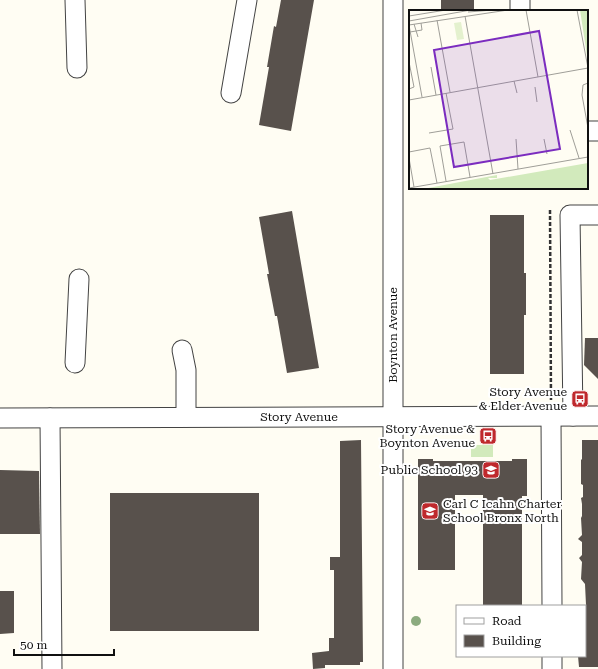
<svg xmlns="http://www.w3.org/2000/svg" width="598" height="669" font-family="'Roboto Serif',serif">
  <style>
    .green { fill: #d2eabc }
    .building { fill: #58514c }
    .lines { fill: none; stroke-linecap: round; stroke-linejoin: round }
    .minor-casing { stroke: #434343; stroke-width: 21 }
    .path { stroke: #323232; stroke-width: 2.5; stroke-dasharray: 4 2; stroke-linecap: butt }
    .minor { stroke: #fff; stroke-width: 19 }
    .tree { fill: #8cab7f }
    .labels { text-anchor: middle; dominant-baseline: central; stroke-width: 4; stroke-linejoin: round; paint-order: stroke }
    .street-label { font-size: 12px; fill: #101010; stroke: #fff }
    .poi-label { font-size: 12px; fill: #101010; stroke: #fff; text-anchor: end }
    .inset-road { fill: none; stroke: #9f9e98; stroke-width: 1 }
    .view { fill: #7b2cbf; fill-opacity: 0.15; stroke: #7b2cbf; stroke-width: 2 }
    .inset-edge { fill: none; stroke: #101010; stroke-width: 2 }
  </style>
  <rect width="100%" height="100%" fill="#fffdf3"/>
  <rect class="green" x="471" y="445" width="22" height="12"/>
  <g class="building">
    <path d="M 281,0 L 314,0 L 291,131 L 259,125 L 269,67 L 267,67 L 274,26 L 276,27 Z"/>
    <rect x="441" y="0" width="33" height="11"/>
    <path d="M 292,211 L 319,368 L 287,373 L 277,316 L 275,316 L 267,274 L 269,274 L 259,217 Z"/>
    <path d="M 490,215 L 524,215 L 524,273 L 526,273 L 526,315 L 524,315 L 524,374 L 490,374 Z"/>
    <path d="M 585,338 L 598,338 L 598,379 L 584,365 Z"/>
    <path d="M 361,440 L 363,662 L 360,662 L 360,665 L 325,665 L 325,668 L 313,669 L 312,653 L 329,651 L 329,638 L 334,638 L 334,570 L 330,570 L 330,557 L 340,557 L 340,441 Z"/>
    <path d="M 582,440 L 598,440 L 598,667 L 579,667 L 578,656 L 585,656 L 586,605 L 585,584 L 581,579 L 582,562 L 579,558 L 582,555 L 582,542 L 578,539 L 582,535 L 581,518 L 582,516 L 582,504 L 581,498 L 583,497 L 583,485 L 581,484 L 581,460 L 582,459 Z"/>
    <path d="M 418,459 L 433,459 L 433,461 L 512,461 L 512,459 L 527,459 L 527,496 L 522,496 L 522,606 L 483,606 L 483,495 L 455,495 L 455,570 L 418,570 Z"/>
    <path d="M 0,470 L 39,471 L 40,534 L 0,534 Z"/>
    <rect x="110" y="493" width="149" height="138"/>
    <path d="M 0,591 L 14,591 L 14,633 L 0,634 Z"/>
  </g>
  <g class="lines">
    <defs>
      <g id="minor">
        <path d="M 75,0 L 77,68"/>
        <path d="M 393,0 L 393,669"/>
        <path d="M 520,11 L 520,0"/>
        <path d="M 231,93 L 247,0"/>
        <path d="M 587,131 L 598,131"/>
        <path d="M 182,350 L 186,370 L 186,417"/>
        <path d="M 75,363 L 79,279"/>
        <path d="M 573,416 L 570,215 L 598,215"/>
        <path d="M 551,417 L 552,606"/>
        <path d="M 0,418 L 598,416"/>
        <path d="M 50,418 L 52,669"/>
        <path d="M 552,656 L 552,669"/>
      </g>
    </defs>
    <use href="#minor" class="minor-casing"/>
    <path class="path" d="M 550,210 L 551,402"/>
    <use href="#minor" class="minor"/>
  </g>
  <circle class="tree" cx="416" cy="621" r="5"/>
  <defs>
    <symbol id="bus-square" viewBox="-11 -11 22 22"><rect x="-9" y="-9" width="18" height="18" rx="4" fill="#bf282c" stroke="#fff"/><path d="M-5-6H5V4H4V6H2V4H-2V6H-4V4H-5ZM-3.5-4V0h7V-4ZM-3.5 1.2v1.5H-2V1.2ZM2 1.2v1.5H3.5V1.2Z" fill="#fff"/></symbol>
    <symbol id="school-square" viewBox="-11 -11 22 22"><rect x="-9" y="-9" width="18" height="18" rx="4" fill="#bf282c" stroke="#fff"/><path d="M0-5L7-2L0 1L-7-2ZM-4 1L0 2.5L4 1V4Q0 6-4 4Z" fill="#fff"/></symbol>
  </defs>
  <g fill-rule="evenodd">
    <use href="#bus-square" x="570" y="389" width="20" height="20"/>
    <use href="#bus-square" x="478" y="426" width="20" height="20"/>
    <use href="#school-square" x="481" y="460" width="20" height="20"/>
    <use href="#school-square" x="420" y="501" width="20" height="20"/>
  </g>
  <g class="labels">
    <g class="street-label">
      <text transform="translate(393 335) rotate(-90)">Boynton Avenue</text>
      <text x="299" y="417">Story Avenue</text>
    </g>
    <g class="poi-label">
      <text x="567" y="392">Story Avenue<tspan x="567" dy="14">&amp; Elder Avenue</tspan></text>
      <text x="475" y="429">Story Avenue &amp;<tspan x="475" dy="14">Boynton Avenue</tspan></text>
      <text x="478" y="470">Public School 93</text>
      <text x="443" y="504" text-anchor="start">Carl C Icahn Charter<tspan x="443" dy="14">School Bronx North</tspan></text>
    </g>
  </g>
  <g transform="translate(409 10)">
    <rect width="179" height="179" fill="#fffdf3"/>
    <path d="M 171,0 L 179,0 L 179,53 L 177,39 ZM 179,153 L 179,179 L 14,179 L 88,165 L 88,168 L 79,168 L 81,170 Z" fill="#d2eabc"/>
    <path d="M 52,12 L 55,29 L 48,30 L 45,13 Z" fill="#e4f1ce"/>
    <path class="inset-road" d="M 117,0 L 129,67M 168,0 L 179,58M 59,2 L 84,0M 0,6 L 37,0M 56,6 L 84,164M 28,10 L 41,82M 0,11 L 62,0M 5,14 L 9,27M 0,15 L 13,87M 0,15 L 99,0M 1,22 L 13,20 L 12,13M 0,52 L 5,77 L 0,79M 22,57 L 27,85M 105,71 L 108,83M 179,73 L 174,75 L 173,85 L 179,118M 126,77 L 128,92M 0,90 L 179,58M 161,120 L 170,148M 20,123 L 44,119 L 37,83M 107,129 L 109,159M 135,129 L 138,144M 0,142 L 21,138 L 28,173M 0,148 L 5,177M 37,171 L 31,136 L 55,132 L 61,167M 0,178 L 179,147"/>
    <path class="view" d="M 130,21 L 151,139 L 45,157 L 25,40 Z"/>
    <rect width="179" height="179" class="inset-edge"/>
  </g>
  <rect x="456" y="605" width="130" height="52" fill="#ffffff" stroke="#9f9f9f"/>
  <rect x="464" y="618" width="20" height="6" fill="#ffffff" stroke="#9f9f9f"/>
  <text x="492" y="625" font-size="12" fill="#101010">Road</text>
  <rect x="464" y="635" width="20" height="12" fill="#58514c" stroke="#9f9f9f"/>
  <text x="492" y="645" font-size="12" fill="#101010">Building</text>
  <path d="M14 649v6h100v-6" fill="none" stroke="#101010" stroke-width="2"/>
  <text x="20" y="649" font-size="12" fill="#101010" stroke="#ffffff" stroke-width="3" paint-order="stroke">50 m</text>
</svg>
